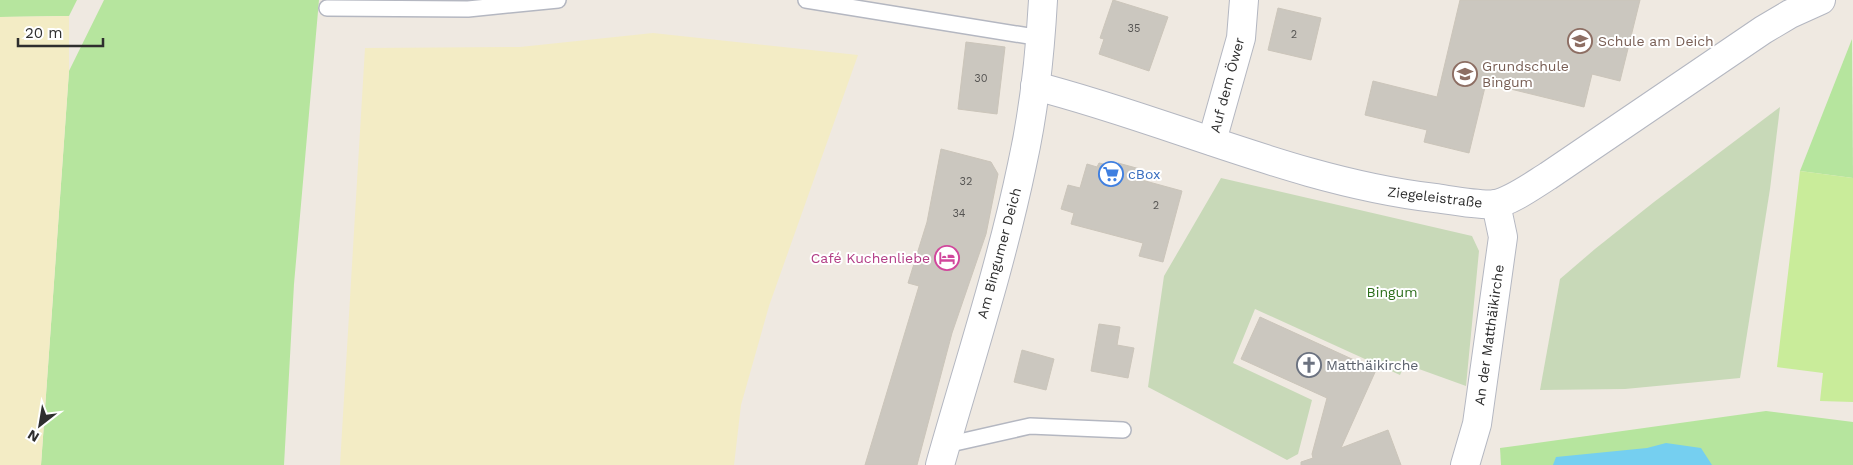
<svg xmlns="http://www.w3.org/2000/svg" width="1853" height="465" font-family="'Work Sans',sans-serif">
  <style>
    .green { fill: #b6e59e }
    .sand { fill: #f3ecc5 }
    .cemetery { fill: #c8d9b8 }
    .pitch { fill: #c9ec9a }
    .water { fill: #75cff0 }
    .building { fill: #cbc7bf; stroke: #cbc5ba }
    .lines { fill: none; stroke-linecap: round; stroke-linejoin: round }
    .lane-casing { stroke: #b4b7c1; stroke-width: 18 }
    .street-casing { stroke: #b4b7c1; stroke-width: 30 }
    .secondary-casing { stroke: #b4b7c1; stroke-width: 30 }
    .lane { stroke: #fff; stroke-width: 15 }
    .street { stroke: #fff; stroke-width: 28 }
    .secondary { stroke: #fff; stroke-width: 28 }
    .labels { text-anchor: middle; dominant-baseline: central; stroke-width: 4; stroke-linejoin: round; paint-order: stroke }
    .number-label { font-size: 11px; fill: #555452 }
    .education-label { font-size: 14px; fill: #785e54; stroke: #fff; text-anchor: start }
    .street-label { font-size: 14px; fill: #2e2e2e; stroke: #fff }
    .shop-label { font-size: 14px; fill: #366cbe; stroke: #fff; text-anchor: start }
    .hotel-label { font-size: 14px; fill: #b23c85; stroke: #fff; text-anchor: end }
    .park-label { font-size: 14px; fill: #2c6e1b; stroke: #fff }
    .worship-label { font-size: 14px; fill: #5b616d; stroke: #fff; text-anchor: start }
  </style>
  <rect width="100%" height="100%" fill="#efe9e1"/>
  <g class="green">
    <path d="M 0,0 L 77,0 L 69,16 L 0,17 Z"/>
    <path d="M 104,0 L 319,0 L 294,284 L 284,465 L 41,465 L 69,71 Z"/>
    <path d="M 1852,39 L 1853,178 L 1800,171 Z"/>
    <path d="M 1766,411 L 1853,422 L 1853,465 L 1501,465 L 1500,448 Z"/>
  </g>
  <g class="sand">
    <path d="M 69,16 L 69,71 L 41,465 L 0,465 L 0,17 Z"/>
    <path d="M 653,33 L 858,55 L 769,306 L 741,405 L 734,465 L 340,465 L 365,48 L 520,47 Z"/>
  </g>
  <g class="cemetery">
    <path d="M 1780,107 L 1770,189 L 1740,378 L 1625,389 L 1540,390 L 1560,279 L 1595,249 L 1654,202 Z"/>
    <path d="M 1221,178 L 1472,236 L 1479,251 L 1466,386 L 1405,364 L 1400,375 L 1255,309 L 1233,363 L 1312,400 L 1298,454 L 1287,460 L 1148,387 L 1164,276 Z"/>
  </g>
  <path class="pitch" d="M 1800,171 L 1853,178 L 1853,402 L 1820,401 L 1823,373 L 1777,367 Z"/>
  <path class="water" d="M 1666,443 L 1701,448 L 1712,465 L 1553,465 L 1556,457 L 1647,448 Z"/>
  <g class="building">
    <path d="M 1113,0 L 1168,17 L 1149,71 L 1099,54 L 1104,39 L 1100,38 Z"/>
    <path d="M 1460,0 L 1640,0 L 1620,81 L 1592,74 L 1584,107 L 1486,83 L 1469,153 L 1424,142 L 1427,130 L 1365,115 L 1373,81 L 1437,97 Z"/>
    <path d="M 1278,8 L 1321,18 L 1311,60 L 1268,50 Z"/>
    <path d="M 966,42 L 1005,47 L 997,114 L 958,109 Z"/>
    <path d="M 941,149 L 991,162 L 998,174 L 986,234 L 952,333 L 917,465 L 865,465 L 919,286 L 908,283 L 927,222 Z"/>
    <path d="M 1099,163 L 1118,167 L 1118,163 L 1140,169 L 1138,179 L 1182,191 L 1163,262 L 1139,256 L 1143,243 L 1071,224 L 1074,213 L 1061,209 L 1068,185 L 1080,188 L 1087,164 L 1097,167 Z"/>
    <path d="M 1260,317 L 1376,370 L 1341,448 L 1388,430 L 1401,465 L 1301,465 L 1301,462 L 1313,458 L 1312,454 L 1327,398 L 1241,359 Z"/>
    <path d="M 1099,324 L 1120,327 L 1117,345 L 1134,348 L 1128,378 L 1091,371 Z"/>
    <path d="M 1022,350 L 1054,359 L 1046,390 L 1014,382 Z"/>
  </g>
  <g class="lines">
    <defs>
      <g id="lane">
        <path d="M 806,0 L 1041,38"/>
        <path d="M 327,8 L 468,9 L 558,0"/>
        <path d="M 946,445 L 1030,426 L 1123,430"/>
      </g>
      <g id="street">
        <path d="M 1035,86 C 1169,120 1297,182 1435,198 C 1450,200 1482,206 1495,204 C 1510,202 1535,184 1548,176 L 1763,30 L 1790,14 L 1821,0"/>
        <path d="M 1212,141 L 1241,38 L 1244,0"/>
        <path d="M 1465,465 L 1477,424 L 1503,237 L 1496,204"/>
      </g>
      <path id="secondary" d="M 940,465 C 968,366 1001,266 1022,165 C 1034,111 1040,55 1043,0"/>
    </defs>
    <use href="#lane" class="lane-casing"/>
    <use href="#street" class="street-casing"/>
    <use href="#secondary" class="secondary-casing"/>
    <use href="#lane" class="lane"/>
    <use href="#street" class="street"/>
    <use href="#secondary" class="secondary"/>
  </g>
  <defs>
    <symbol id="school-ring" viewBox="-11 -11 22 22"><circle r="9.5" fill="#fff" stroke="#8d6e63" stroke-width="1.5"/><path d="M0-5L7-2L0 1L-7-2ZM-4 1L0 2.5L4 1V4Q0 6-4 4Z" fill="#8d6e63"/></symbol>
    <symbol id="supermarket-ring" viewBox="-11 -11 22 22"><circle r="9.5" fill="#fff" stroke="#3f7fe0" stroke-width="1.5"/><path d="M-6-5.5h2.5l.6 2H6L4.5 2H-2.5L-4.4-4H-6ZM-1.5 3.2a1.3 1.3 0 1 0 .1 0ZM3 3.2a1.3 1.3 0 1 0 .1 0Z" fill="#3f7fe0"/></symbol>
    <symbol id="hotel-ring" viewBox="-11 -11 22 22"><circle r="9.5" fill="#fff" stroke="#d1479c" stroke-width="1.5"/><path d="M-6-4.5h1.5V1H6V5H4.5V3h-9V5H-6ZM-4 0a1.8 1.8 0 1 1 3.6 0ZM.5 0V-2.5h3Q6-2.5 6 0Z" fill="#d1479c"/></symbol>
    <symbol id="church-ring" viewBox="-11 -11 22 22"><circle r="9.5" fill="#fff" stroke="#6b7280" stroke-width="1.5"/><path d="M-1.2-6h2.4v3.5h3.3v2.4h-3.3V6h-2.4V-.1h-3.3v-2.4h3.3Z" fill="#6b7280"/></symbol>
  </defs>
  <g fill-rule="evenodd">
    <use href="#school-ring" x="1566" y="27" width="28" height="28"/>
    <use href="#school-ring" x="1451" y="60" width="28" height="28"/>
    <use href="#supermarket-ring" x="1097" y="160" width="28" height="28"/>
    <use href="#hotel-ring" x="933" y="244" width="28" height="28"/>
    <use href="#church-ring" x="1295" y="351" width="28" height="28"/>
  </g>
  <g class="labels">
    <g class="number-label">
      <text x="1134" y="28">35</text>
      <text x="1294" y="34">2</text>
      <text x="981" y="78">30</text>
      <text x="966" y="181">32</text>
      <text x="1156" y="205">2</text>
      <text x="959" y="213">34</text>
    </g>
    <g class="education-label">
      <text x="1598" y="41">Schule am Deich</text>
      <text x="1482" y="66">Grundschule<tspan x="1482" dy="16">Bingum</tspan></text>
    </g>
    <g class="street-label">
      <text transform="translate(1227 85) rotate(-75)">Auf dem Öwer</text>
      <text transform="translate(1435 197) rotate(7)">Ziegeleistraße</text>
      <text transform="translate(999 253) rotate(-75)">Am Bingumer Deich</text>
      <text transform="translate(1489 335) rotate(-82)">An der Matthäikirche</text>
    </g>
    <g class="shop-label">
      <text x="1128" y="174">cBox</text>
    </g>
    <g class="hotel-label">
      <text x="930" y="258">Café Kuchenliebe</text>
    </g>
    <g class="park-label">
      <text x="1392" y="292">Bingum</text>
    </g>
    <g class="worship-label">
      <text x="1326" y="365">Matthäikirche</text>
    </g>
  </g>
  <g transform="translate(40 425) rotate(211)" stroke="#ffffff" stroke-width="4" paint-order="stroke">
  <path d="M0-4L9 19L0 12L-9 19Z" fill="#2e2e2e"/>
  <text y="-8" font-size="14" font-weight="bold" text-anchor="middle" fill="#2e2e2e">N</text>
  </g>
  <path d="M18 38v8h85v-8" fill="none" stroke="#2e2e2e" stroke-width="2.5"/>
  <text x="25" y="38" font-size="15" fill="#2e2e2e" stroke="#ffffff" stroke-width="4" paint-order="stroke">20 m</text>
</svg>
